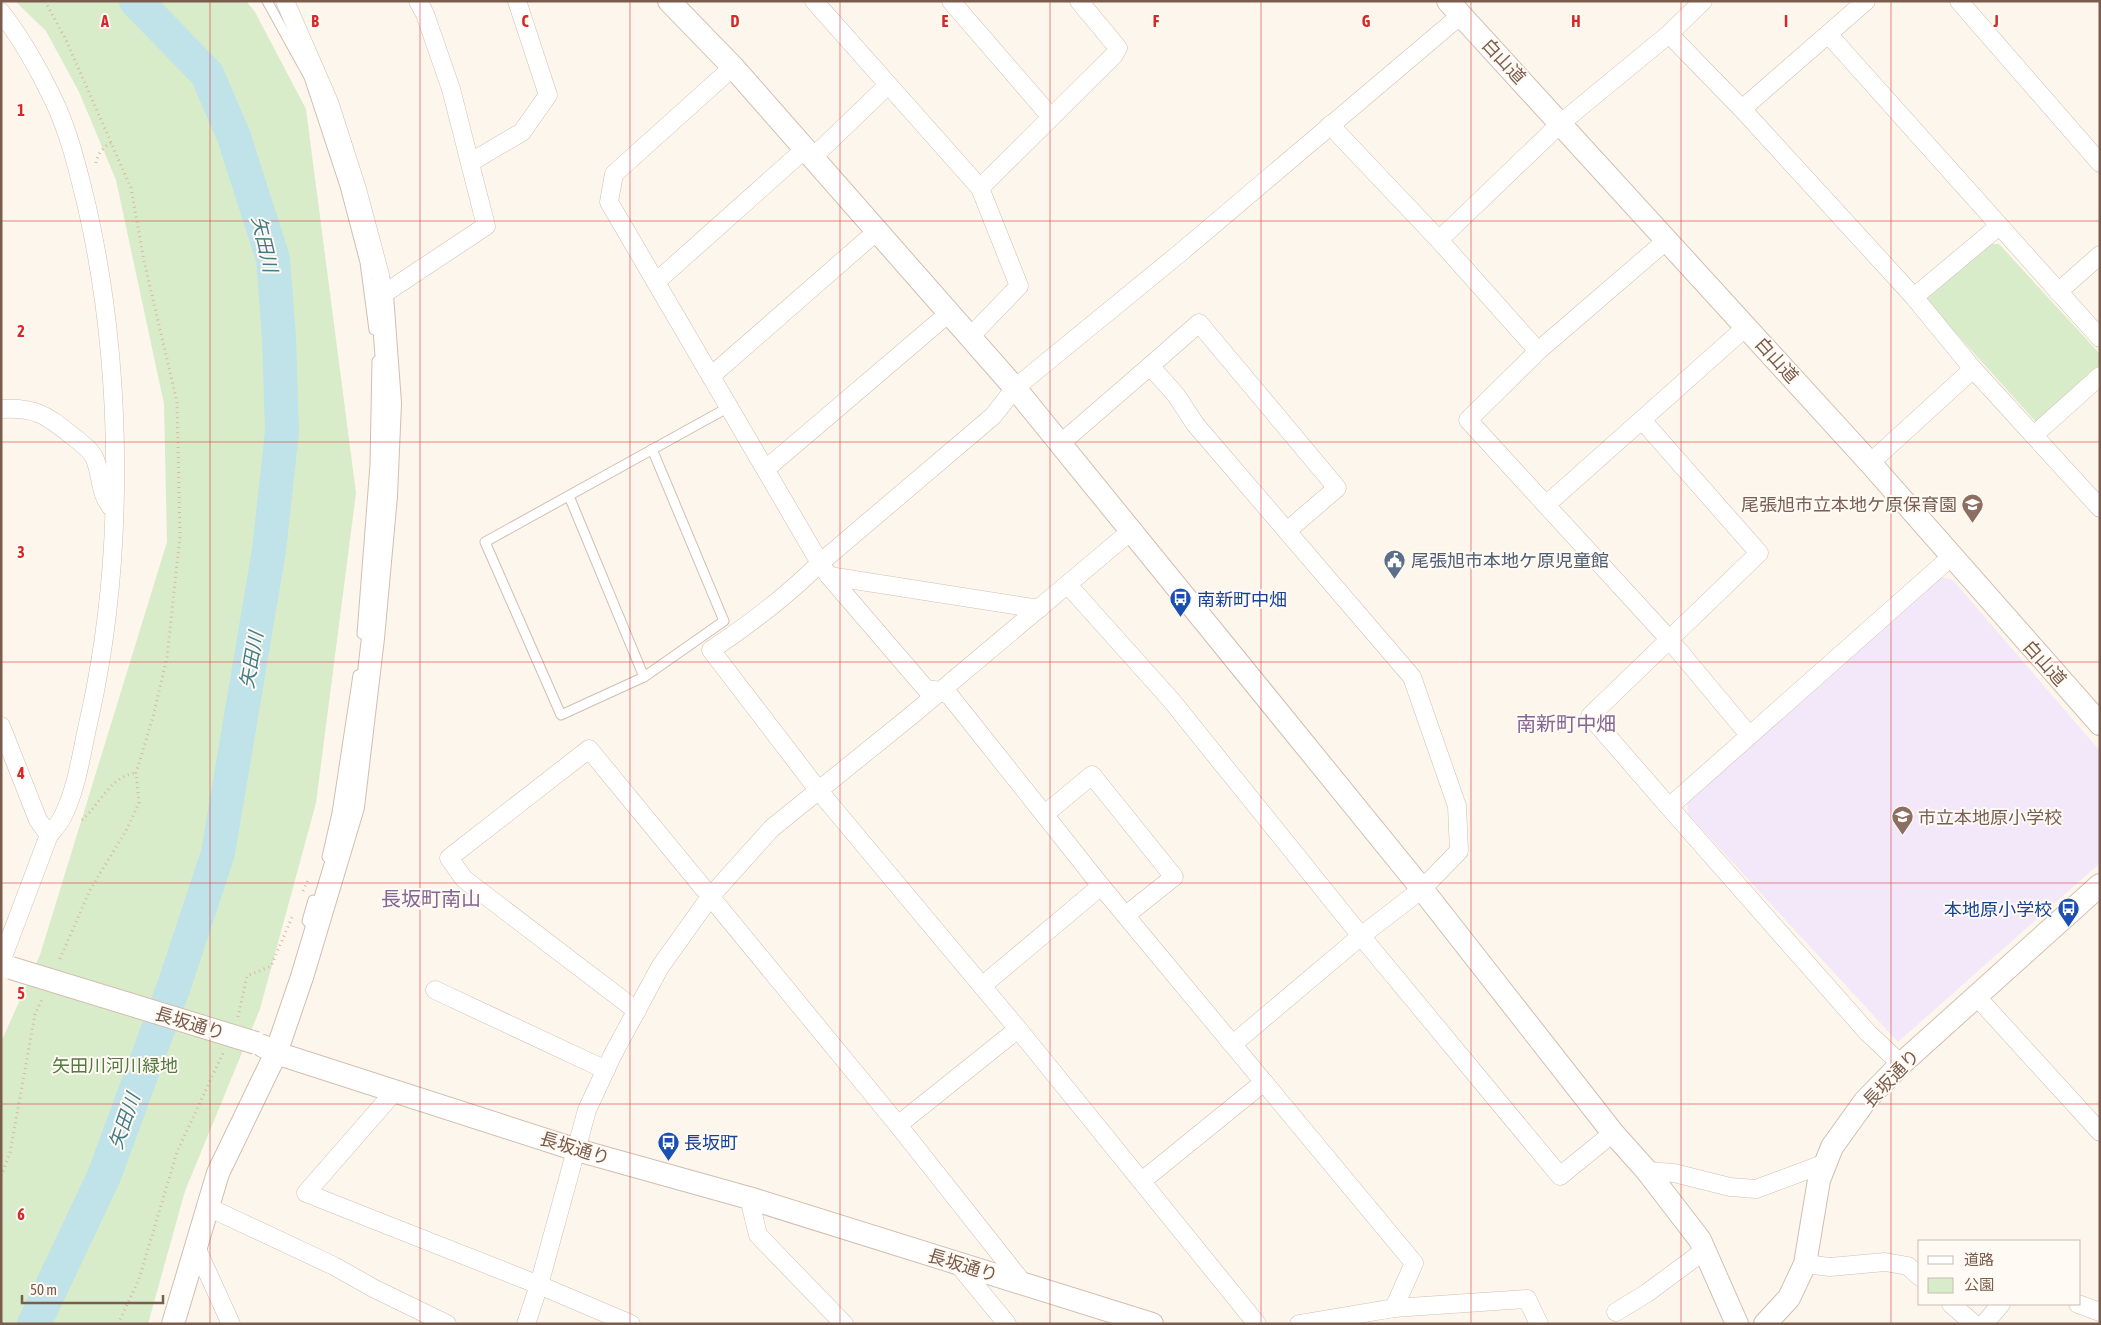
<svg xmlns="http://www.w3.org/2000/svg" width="2101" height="1325" font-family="'Asap Condensed','Noto Sans JP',sans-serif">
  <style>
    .education { fill: #f3e8fa }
    .green { fill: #d8ecc9 }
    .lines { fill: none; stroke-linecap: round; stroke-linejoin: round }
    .river { stroke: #bfe3e8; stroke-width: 34 }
    .service-casing { stroke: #d1beb0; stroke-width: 11 }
    .minor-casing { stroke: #d1beb0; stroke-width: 19 }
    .tertiary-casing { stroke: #d1beb0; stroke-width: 24 }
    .path { stroke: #d9b8a5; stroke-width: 3; stroke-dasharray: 1 4; stroke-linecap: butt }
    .service { stroke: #fff; stroke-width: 9 }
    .minor { stroke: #fff; stroke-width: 18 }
    .tertiary { stroke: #fff; stroke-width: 22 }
    .tertiary-bridge-casing { stroke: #d1beb0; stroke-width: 24; stroke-linecap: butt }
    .tertiary-bridge { stroke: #fff; stroke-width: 22 }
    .grid { fill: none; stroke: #d62828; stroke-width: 1; stroke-opacity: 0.55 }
    .labels { text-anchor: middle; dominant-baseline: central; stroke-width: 4; stroke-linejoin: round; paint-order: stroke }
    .street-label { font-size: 18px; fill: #7a5c4d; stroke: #fffaf3 }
    .education-label { font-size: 18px; fill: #785e54; stroke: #fffaf3; text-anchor: end }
    .service-label { font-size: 18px; fill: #4e5e75; stroke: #fffaf3; text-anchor: start }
    .transit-label { font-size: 18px; fill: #164399; stroke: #fffaf3; text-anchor: start }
    .park-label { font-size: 18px; fill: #537a41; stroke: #fffaf3 }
    .water-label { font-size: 19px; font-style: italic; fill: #437c86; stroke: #fffaf3 }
    .quarter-label { font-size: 20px; fill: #846695; stroke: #fffaf3 }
    .grid-label { font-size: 16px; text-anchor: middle; font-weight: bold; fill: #d62828; stroke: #fffaf3; stroke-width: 4; stroke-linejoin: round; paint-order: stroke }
  </style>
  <rect width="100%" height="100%" fill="#fdf6ec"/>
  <path class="education" d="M 1941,577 L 1953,580 L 2100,751 L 2100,863 L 1898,1042 L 1688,814 L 1687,802 Z"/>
  <g class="green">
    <path d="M 15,1 L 246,1 L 255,12 L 306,109 L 356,493 L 316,803 L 260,1009 L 185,1191 L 148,1324 L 1,1324 L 1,1042 L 40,955 L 167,542 L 164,404 L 116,180 L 79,92 L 46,31 Z"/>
    <path d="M 1989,244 L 1999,244 L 2100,354 L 2100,365 L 2036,422 L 1925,299 Z"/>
  </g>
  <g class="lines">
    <path class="river" d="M 34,1324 L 104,1176 L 174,986 L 218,853 L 269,550 L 282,432 L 279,338 L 273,259 L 234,137 L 207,74 L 136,1"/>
    <defs>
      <g id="service">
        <path d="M 267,1 L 309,77 L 345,186 L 365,262 L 374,330"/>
        <path d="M 652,449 L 724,621 L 644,677 L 561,715 L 485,542 C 566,497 648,452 729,407"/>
        <path d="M 569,496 L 644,677"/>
        <path d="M 362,634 L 375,465 L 377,361"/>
        <path d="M 327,857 L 337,813 L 358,675"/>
        <path d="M 313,900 L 307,921 L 314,928"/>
      </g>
      <g id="minor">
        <path d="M 285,1 L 329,102 L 357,189 L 380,275 L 382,295 L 486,226 L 451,89 L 425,14 L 418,1"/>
        <path d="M 814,1 L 980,188"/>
        <path d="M 951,1 L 1051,117"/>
        <path d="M 1959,1 L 2100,163"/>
        <path d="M 1,12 C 21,38 38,68 52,97 C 69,131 78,170 87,207 C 123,365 125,557 90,715 C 82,748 78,787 62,818 C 59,824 53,830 49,835 L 1,962"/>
        <path d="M 1669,34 L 1742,109 L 1914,297 L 1973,369 L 2100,508"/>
        <path d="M 1828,34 L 2100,338"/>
        <path d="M 733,67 L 614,174 L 609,202 L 820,563 L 829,576 L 926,689 L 940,691 L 950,696 L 1101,886 L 1414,1263 L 1394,1308 L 1299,1324"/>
        <path d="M 1742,109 L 1866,1"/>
        <path d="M 1330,125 L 1439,240 L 1538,351"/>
        <path d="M 812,158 L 888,85"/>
        <path d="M 471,162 L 522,132 L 548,95 L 517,1"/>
        <path d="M 1439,240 L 1561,123 L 1669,34 L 1703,1"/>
        <path d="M 1667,240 L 1538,351 L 1468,420 L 1669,639 L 1749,735"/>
        <path d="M 656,282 L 805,149"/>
        <path d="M 2058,292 L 2100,255"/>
        <path d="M 1914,297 L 1999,226"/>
        <path d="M 970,337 L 1019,286 L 980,188 L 1114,55 L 1118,48 L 1079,1"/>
        <path d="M 1150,366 L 1199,323 L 1337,488 L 1287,531"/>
        <path d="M 711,376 L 877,231"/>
        <path d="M 1,409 C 38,407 47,416 75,438 C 81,443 90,449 94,457 C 102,473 99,495 112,508"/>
        <path d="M 1642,420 L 1759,553 L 1590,716 L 1669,807"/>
        <path d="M 2034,435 L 2100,376"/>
        <path d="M 1060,444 L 1150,366 L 1176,395 L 1195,424 L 1412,677 L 1457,806 L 1459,851 L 1422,889 L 1361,936 L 1233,1044"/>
        <path d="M 1870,463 L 1973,369"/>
        <path d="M 766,469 L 949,313"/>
        <path d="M 1546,505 L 1746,327"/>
        <path d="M 829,576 L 1039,609"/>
        <path d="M 1068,585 L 1171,700 L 1361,936 L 1560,1176 L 1613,1133"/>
        <path d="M 1,726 L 38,820 L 49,835"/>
        <path d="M 1045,814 L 1092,775 L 1174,877 L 1126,915"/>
        <path d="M 982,986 L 1101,886"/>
        <path d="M 435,990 L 606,1070"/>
        <path d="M 1977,997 L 2100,1132"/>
        <path d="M 637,1011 L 464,879 L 449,858 L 589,749 L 898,1125 L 1023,1283"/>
        <path d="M 1901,1064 L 1868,1033 L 1669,807 L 1951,557"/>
        <path d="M 395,1091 L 306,1193 L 539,1285 L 631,1324"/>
        <path d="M 898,1125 L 1018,1029"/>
        <path d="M 1647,1171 L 1674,1173 L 1730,1187 L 1756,1189 L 1826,1163"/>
        <path d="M 1142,1181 L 1264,1082"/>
        <path d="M 749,1198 L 758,1235 L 844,1324"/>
        <path d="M 208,1207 L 334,1266 L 373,1288 L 447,1324"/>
        <path d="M 196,1247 L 231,1324"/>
        <path d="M 957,1263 L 1007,1324"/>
        <path d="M 1805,1264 L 1830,1267 L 1885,1262 L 1908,1266 L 1920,1277"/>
        <path d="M 1951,1304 L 1974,1324"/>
        <path d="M 2078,1304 L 2100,1312"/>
        <path d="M 1394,1308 L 1527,1299 L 1539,1324"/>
        <path d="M 1616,1312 L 1647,1293 L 1705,1250"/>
        <path d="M 526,1324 L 539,1285 L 587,1110 L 612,1056 L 660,967 L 710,897 L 772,828 L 912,715 L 1131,531"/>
        <path d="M 1257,1324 L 1018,1029 L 819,791 L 711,650 C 750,624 787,596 820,563 L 993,416 L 1015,388 L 1180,253 L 1461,15"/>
        <path d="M 1984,1324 L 2001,1304"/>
      </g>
      <g id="tertiary">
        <path d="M 669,1 L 733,67 L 1015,388 L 1422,889 L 1613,1133 L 1647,1171 L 1700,1240 L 1737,1324"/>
        <path d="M 1448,1 L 1870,463 L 2100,724"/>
        <path d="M 263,1046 L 276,1053 L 577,1150 L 749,1198 L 1152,1324"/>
        <path d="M 173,1324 L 218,1173 L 276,1053 L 302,977 L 353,807 L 373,638 L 386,496 L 390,403 L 382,295"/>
        <path d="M 1765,1324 L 1789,1298 L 1805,1264 L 1819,1180 L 1832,1147 L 1865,1101 L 1901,1064 L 2100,885"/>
      </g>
    </defs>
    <use href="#service" class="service-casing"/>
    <use href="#minor" class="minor-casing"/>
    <use href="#tertiary" class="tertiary-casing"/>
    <g class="path">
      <path d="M 45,1 L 66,40 L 131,188 L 144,261 L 177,402 L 180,536 L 167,657 L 153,717 L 136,773 L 139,803 L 127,829 L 90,890 L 59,961"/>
      <path d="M 96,163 C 97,155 103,147 111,143"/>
      <path d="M 82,820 C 100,805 110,776 136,773"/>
      <path d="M 303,891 L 309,878"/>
      <path d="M 238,1017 L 247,976 L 271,966 L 293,915"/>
      <path d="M 1,1176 L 10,1153 L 35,1014 L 42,999"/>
      <path d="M 118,1324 L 139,1279 L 177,1152 L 223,1053"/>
    </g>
    <use href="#service" class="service"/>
    <use href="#minor" class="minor"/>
    <use href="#tertiary" class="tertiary"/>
    <defs>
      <path id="tertiary-bridge" d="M 11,968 L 256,1043"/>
    </defs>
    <use href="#tertiary-bridge" class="tertiary-bridge-casing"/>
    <use href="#tertiary-bridge" class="tertiary-bridge"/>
  </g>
  <path class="grid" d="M 210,1 L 210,1324M 420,1 L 420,1324M 630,1 L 630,1324M 840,1 L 840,1324M 1050,1 L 1050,1324M 1261,1 L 1261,1324M 1471,1 L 1471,1324M 1681,1 L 1681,1324M 1891,1 L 1891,1324M 1,221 L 2100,221M 1,442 L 2100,442M 1,662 L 2100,662M 1,883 L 2100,883M 1,1104 L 2100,1104"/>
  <defs>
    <symbol id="school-pin" viewBox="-11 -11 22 30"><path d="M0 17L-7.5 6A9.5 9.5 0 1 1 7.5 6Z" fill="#8d6e63" stroke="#fffaf3"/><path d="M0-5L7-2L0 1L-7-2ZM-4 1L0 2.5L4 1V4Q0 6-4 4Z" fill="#fff"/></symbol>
    <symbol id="civic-pin" viewBox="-11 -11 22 30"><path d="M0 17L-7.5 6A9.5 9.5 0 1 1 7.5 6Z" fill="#5c6f8a" stroke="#fffaf3"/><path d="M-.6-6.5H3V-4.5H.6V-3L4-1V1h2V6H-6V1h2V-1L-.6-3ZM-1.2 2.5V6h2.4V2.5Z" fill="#fff"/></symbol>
    <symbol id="bus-pin" viewBox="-11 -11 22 30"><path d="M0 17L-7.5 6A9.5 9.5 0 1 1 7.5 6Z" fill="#1a4fb4" stroke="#fffaf3"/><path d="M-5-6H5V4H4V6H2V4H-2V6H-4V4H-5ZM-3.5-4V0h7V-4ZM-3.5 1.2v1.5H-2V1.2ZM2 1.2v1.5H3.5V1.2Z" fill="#fff"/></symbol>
  </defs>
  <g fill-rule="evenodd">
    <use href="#school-pin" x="1960" y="492" width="25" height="34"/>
    <use href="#civic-pin" x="1382" y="548" width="25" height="34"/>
    <use href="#bus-pin" x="1168" y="586" width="25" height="34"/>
    <use href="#school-pin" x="1890" y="804" width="25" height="34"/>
    <use href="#bus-pin" x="2056" y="896" width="25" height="34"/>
    <use href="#bus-pin" x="656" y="1130" width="25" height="34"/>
  </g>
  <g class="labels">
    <g class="street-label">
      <text transform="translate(1504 61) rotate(47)">白山道</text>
      <text transform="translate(1777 360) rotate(48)">白山道</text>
      <text transform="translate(2045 663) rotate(48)">白山道</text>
      <text transform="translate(190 1023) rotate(17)">長坂通り</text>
      <text transform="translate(1891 1078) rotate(-46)">長坂通り</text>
      <text transform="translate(575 1148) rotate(17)">長坂通り</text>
      <text transform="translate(963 1265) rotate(17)">長坂通り</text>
    </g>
    <g class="education-label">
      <text x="1957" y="504">尾張旭市立本地ケ原保育園</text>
      <text x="1918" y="817" text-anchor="start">市立本地原小学校</text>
    </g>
    <g class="service-label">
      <text x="1411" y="560">尾張旭市本地ケ原児童館</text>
    </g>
    <g class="transit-label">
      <text x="1197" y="599">南新町中畑</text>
      <text x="2052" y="909" text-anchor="end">本地原小学校</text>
      <text x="684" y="1142">長坂町</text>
    </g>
    <g class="park-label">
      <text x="115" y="1065">矢田川河川緑地</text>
    </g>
    <g class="water-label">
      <text transform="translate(265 244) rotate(77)">矢田川</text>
      <text transform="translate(251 660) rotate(-80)">矢田川</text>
      <text transform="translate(124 1121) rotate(-71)">矢田川</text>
    </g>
    <g class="quarter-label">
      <text x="1566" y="723">南新町中畑</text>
      <text x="431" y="898">長坂町南山</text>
    </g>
  </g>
  <g class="grid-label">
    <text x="105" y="27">A</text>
    <text x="315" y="27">B</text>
    <text x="525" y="27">C</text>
    <text x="735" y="27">D</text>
    <text x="945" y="27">E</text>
    <text x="1156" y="27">F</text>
    <text x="1366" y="27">G</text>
    <text x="1576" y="27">H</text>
    <text x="1786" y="27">I</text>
    <text x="1996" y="27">J</text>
    <text x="21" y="116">1</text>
    <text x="21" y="337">2</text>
    <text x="21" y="558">3</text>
    <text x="21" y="779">4</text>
    <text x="21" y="999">5</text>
    <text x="21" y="1220">6</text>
  </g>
  <rect width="2101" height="1325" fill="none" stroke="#7a5c4d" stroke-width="5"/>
  <rect x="1918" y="1240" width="162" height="65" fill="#fffaf3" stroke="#cabbb1"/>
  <rect x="1928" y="1256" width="25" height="8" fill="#ffffff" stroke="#cabbb1"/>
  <text x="1964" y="1265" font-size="15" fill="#7a5c4d">道路</text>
  <rect x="1928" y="1278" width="25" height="15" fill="#d8ecc9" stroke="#cabbb1"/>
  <text x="1964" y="1290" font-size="15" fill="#7a5c4d">公園</text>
  <path d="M22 1295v8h141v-8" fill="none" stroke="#7a5c4d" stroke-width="2.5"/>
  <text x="30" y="1295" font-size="15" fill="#7a5c4d" stroke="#fffaf3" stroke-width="4" paint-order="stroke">50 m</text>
</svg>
